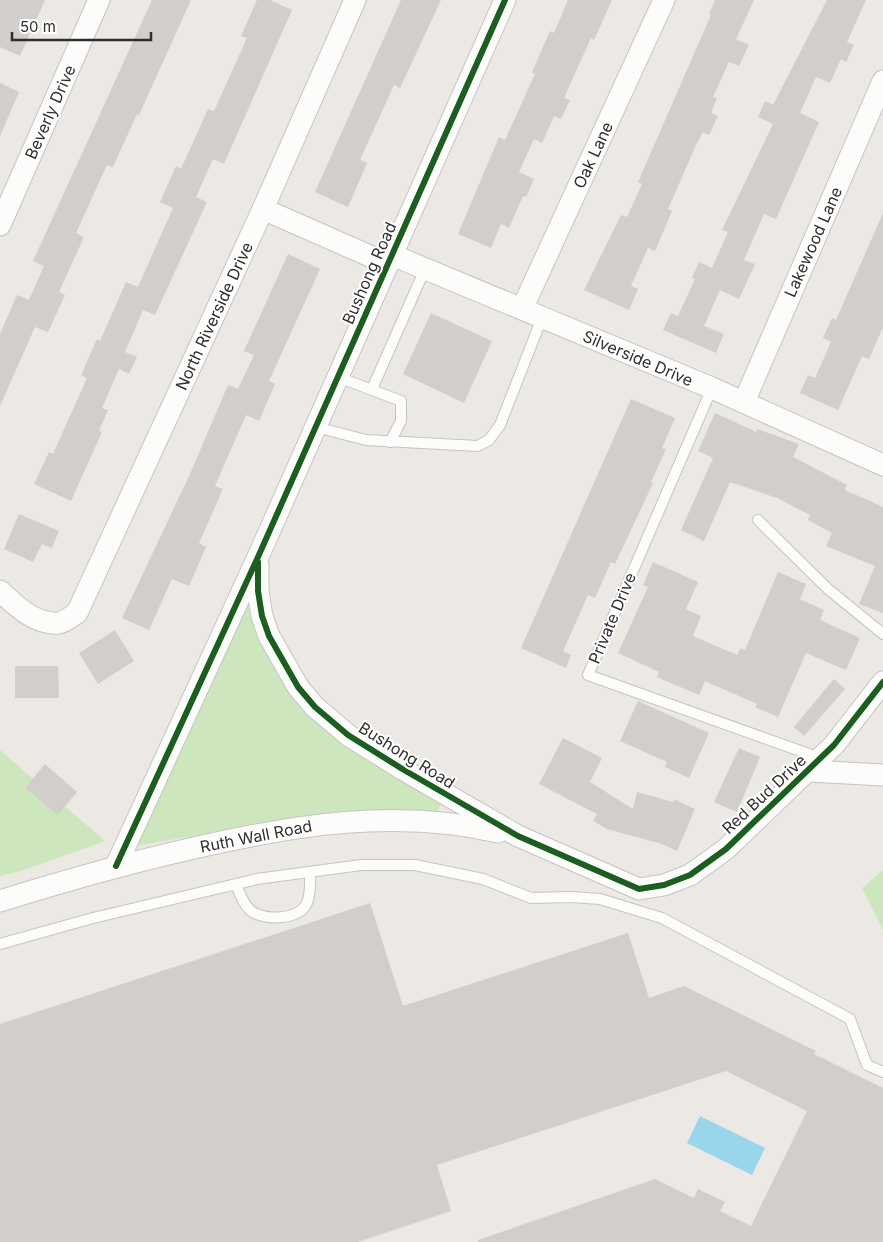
<svg xmlns="http://www.w3.org/2000/svg" width="883" height="1242" font-family="Inter,sans-serif">
  <style>
    .green { fill: #cee6be }
    .water { fill: #99d6ec }
    .building { fill: #d1cecb }
    .lines { fill: none; stroke-linecap: round; stroke-linejoin: round }
    .lane-casing { stroke: #c5c4c5; stroke-width: 12 }
    .street-casing { stroke: #c5c4c5; stroke-width: 23 }
    .lane { stroke: #fcfcfb; stroke-width: 10 }
    .street { stroke: #fcfcfb; stroke-width: 21 }
    .cycleway-casing { stroke: #fff; stroke-width: 9 }
    .cycleway { stroke: #1b5e20; stroke-width: 6 }
    .labels { text-anchor: middle; dominant-baseline: central; stroke-width: 4; stroke-linejoin: round; paint-order: stroke }
    .street-label { font-size: 16px; fill: #2e2e2e; stroke: #fff }
  </style>
  <rect width="100%" height="100%" fill="#ece8e4"/>
  <g class="green">
    <path d="M 244,606 L 253,610 L 294,698 L 442,801 L 438,811 L 376,811 L 296,818 L 136,846 Z"/>
    <path d="M 0,750 L 105,841 L 21,871 L 0,876 Z"/>
    <path d="M 883,870 L 883,930 L 862,888 Z"/>
  </g>
  <path class="water" d="M 700,1116 L 765,1148 L 752,1175 L 687,1143 Z"/>
  <g class="building">
    <path d="M 0,0 L 45,0 L 20,56 L 0,47 Z"/>
    <path d="M 152,0 L 191,0 L 139,115 L 137,114 L 113,167 L 107,165 L 76,233 L 84,237 L 59,292 L 65,295 L 48,332 L 35,327 L 0,406 L 0,334 L 17,295 L 29,300 L 44,266 L 33,261 Z"/>
    <path d="M 257,0 L 270,0 L 292,10 L 224,164 L 213,159 L 196,197 L 207,202 L 155,315 L 143,310 L 125,352 L 137,357 L 129,374 L 119,369 L 102,408 L 108,410 L 99,431 L 102,432 L 71,501 L 34,484 L 49,452 L 53,454 L 87,378 L 81,375 L 97,339 L 100,341 L 126,282 L 138,287 L 173,208 L 160,202 L 176,166 L 181,169 L 208,109 L 214,111 L 247,38 L 241,36 Z"/>
    <path d="M 401,0 L 441,0 L 400,88 L 394,85 L 360,160 L 367,163 L 348,207 L 315,192 Z"/>
    <path d="M 568,0 L 612,0 L 594,40 L 591,38 L 564,98 L 570,100 L 561,119 L 554,116 L 542,143 L 534,139 L 519,172 L 534,179 L 526,197 L 523,196 L 509,228 L 501,224 L 491,248 L 458,234 L 499,137 L 505,140 L 535,74 L 532,72 L 550,31 L 554,33 Z"/>
    <path d="M 715,0 L 754,0 L 736,39 L 749,45 L 739,66 L 729,62 L 713,97 L 717,98 L 711,113 L 718,116 L 709,135 L 703,132 L 696,145 L 668,209 L 672,211 L 655,251 L 648,248 L 631,286 L 638,289 L 629,310 L 584,290 L 621,215 L 627,217 L 642,184 L 638,182 L 711,15 L 709,14 Z"/>
    <path d="M 827,0 L 866,0 L 847,42 L 854,45 L 846,62 L 841,59 L 830,83 L 816,77 L 800,113 L 819,122 L 776,219 L 764,214 L 744,260 L 755,264 L 739,299 L 720,290 L 704,326 L 724,334 L 716,353 L 663,330 L 671,313 L 678,316 L 695,279 L 692,278 L 699,262 L 712,268 L 728,232 L 722,230 L 773,124 L 758,117 L 765,101 L 773,105 Z"/>
    <path d="M 0,83 L 19,92 L 0,136 Z"/>
    <path d="M 883,213 L 883,327 L 869,359 L 862,356 L 838,410 L 800,393 L 808,375 L 815,378 L 831,342 L 823,338 L 832,318 L 836,320 Z"/>
    <path d="M 288,254 L 320,269 L 269,381 L 275,384 L 259,421 L 246,415 L 215,486 L 223,489 L 199,543 L 206,547 L 189,586 L 172,579 L 149,630 L 122,618 L 190,474 L 228,385 L 238,389 L 254,355 L 244,351 Z"/>
    <path d="M 431,313 L 492,341 L 464,403 L 403,374 Z"/>
    <path d="M 631,399 L 675,418 L 662,448 L 666,449 L 651,482 L 653,483 L 615,564 L 611,562 L 595,598 L 588,595 L 563,651 L 571,655 L 566,668 L 521,648 Z"/>
    <path d="M 715,413 L 756,432 L 757,429 L 799,444 L 793,457 L 847,485 L 845,490 L 883,507 L 883,613 L 859,604 L 875,566 L 826,546 L 832,533 L 808,520 L 810,515 L 777,498 L 730,482 L 704,541 L 681,530 L 713,458 L 698,451 Z"/>
    <path d="M 19,514 L 59,531 L 52,548 L 42,544 L 33,562 L 4,549 Z"/>
    <path d="M 653,562 L 698,582 L 686,609 L 701,616 L 693,636 L 737,655 L 740,648 L 745,650 L 778,572 L 806,584 L 800,599 L 824,610 L 820,620 L 860,638 L 846,670 L 806,653 L 778,717 L 755,707 L 757,704 L 705,681 L 699,695 L 657,677 L 659,672 L 618,653 L 648,587 L 643,585 Z"/>
    <path d="M 115,630 L 134,661 L 98,684 L 79,653 Z"/>
    <path d="M 15,666 L 58,666 L 59,698 L 15,698 Z"/>
    <path d="M 834,679 L 845,689 L 804,736 L 794,727 Z"/>
    <path d="M 638,701 L 709,733 L 689,778 L 665,767 L 667,762 L 620,741 Z"/>
    <path d="M 563,738 L 602,758 L 590,782 L 633,809 L 637,792 L 673,802 L 674,799 L 695,809 L 677,851 L 662,844 L 607,829 L 593,821 L 597,814 L 539,784 Z"/>
    <path d="M 739,748 L 760,757 L 737,812 L 714,802 Z"/>
    <path d="M 45,764 L 77,792 L 58,815 L 25,788 Z"/>
    <path d="M 370,903 L 403,1006 L 628,933 L 649,998 L 684,986 L 816,1051 L 814,1054 L 883,1088 L 883,1242 L 478,1242 L 478,1240 L 655,1179 L 694,1198 L 698,1189 L 725,1202 L 720,1211 L 751,1226 L 807,1111 L 726,1071 L 437,1165 L 451,1211 L 358,1242 L 0,1242 L 0,1024 Z"/>
  </g>
  <g class="lines">
    <defs>
      <g id="lane">
        <path d="M 338,377 L 401,401 L 401,421 L 390,442"/>
        <path d="M 712,388 L 588,675 L 820,758"/>
        <path d="M 372,389 L 425,269"/>
        <path d="M 316,427 L 366,440 L 478,446 L 489,440 L 500,425 L 542,318"/>
        <path d="M 758,520 L 828,589 L 883,634"/>
        <path d="M 236,884 C 240,894 243,904 251,911 C 265,921 299,920 307,903 C 311,893 310,882 310,872"/>
        <path d="M 0,944 L 93,918 L 257,879 L 361,865 L 415,865 L 483,879 L 531,898 L 572,897 L 600,899 L 662,918 L 850,1019 L 867,1065 L 883,1072"/>
      </g>
      <g id="street">
        <path d="M 263,209 L 388,264"/>
        <path d="M 0,225 L 99,0"/>
        <path d="M 392,255 L 712,388 L 883,465"/>
        <path d="M 522,309 L 664,0"/>
        <path d="M 744,402 L 883,81"/>
        <path d="M 258,565 L 258,591 L 262,616 L 269,636 L 298,687 L 315,707 L 348,735 L 404,770 L 518,836 L 639,889 L 664,885 L 690,875 L 726,849 L 834,745 L 883,682"/>
        <path d="M 0,591 C 16,606 35,625 59,623 C 65,622 72,616 77,613 L 263,209 L 355,0"/>
        <path d="M 809,771 L 883,775"/>
        <path d="M 116,866 L 258,557 L 505,0"/>
        <path d="M 0,901 C 64,881 128,863 194,848 C 294,825 396,808 498,832"/>
      </g>
    </defs>
    <use href="#lane" class="lane-casing"/>
    <use href="#street" class="street-casing"/>
    <use href="#lane" class="lane"/>
    <use href="#street" class="street"/>
    <defs>
      <g id="cycleway">
        <path d="M 258,562 L 258,591 L 262,616 L 269,636 L 298,687 L 315,707 L 348,735 L 404,770 L 518,836 L 639,889 L 664,885 L 690,875 L 726,849 L 834,745 L 883,682"/>
        <path d="M 116,866 L 258,557 L 505,0"/>
      </g>
    </defs>
    <use href="#cycleway" class="cycleway-casing"/>
    <use href="#cycleway" class="cycleway"/>
  </g>
  <g class="labels">
    <g class="street-label">
      <text transform="translate(50 112) rotate(-66)">Beverly Drive</text>
      <text transform="translate(593 155) rotate(-65)">Oak Lane</text>
      <text transform="translate(813 242) rotate(-66)">Lakewood Lane</text>
      <text transform="translate(369 273) rotate(-66)">Bushong Road</text>
      <text transform="translate(214 316) rotate(-65)">North Riverside Drive</text>
      <text transform="translate(638 358) rotate(23)">Silverside Drive</text>
      <text transform="translate(612 618) rotate(-67)">Private Drive</text>
      <text transform="translate(407 755) rotate(32)">Bushong Road</text>
      <text transform="translate(764 794) rotate(-43)">Red Bud Drive</text>
      <text transform="translate(256 836) rotate(-11)">Ruth Wall Road</text>
    </g>
  </g>
  <path d="M12 32v8h139v-8" fill="none" stroke="#2e2e2e" stroke-width="2.5"/>
  <text x="20" y="32" font-size="15" fill="#2e2e2e" stroke="#ffffff" stroke-width="4" paint-order="stroke">50 m</text>
</svg>
